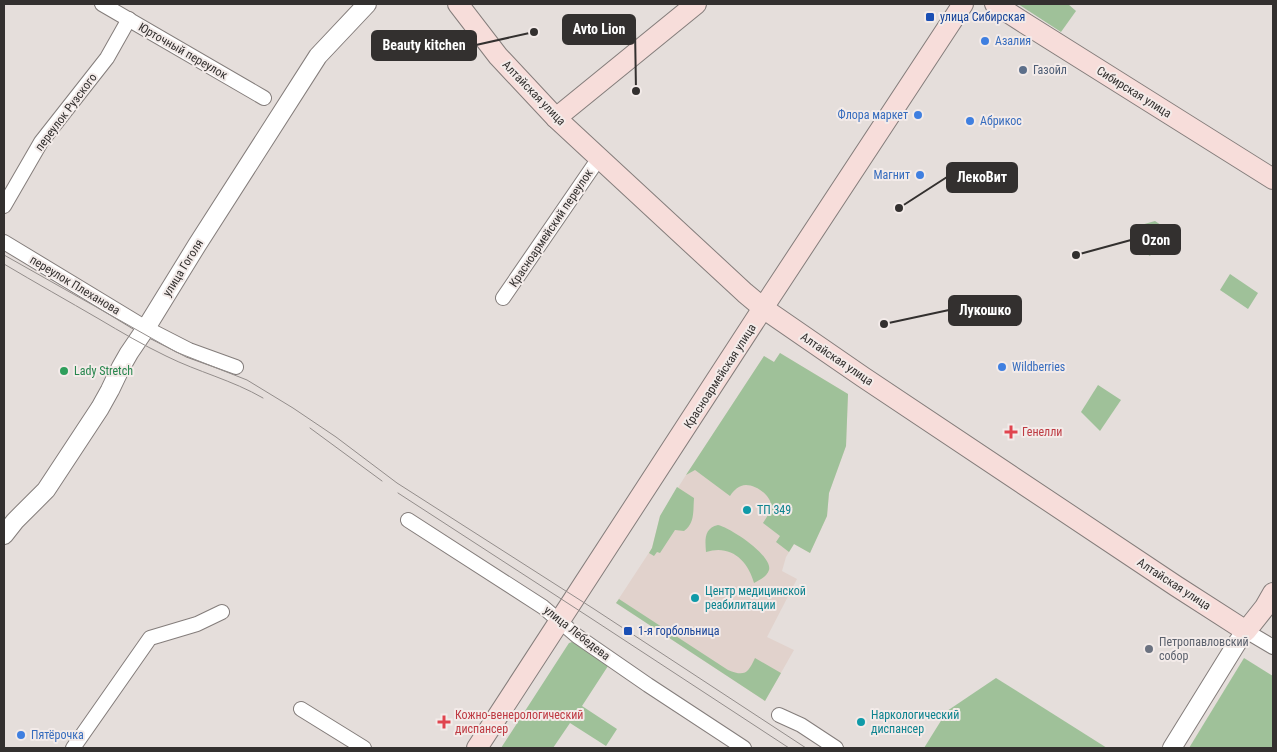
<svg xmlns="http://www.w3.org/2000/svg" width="1277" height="752" font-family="'Roboto Condensed',sans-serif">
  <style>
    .built { fill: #e1d2cc }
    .green { fill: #9fc199 }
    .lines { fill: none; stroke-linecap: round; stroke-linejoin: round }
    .minor-casing { stroke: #847d7b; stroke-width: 16 }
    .tertiary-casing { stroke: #847d7b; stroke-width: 20 }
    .secondary-casing { stroke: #847d7b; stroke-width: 22 }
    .minor { stroke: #fff; stroke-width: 14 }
    .tertiary { stroke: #fff; stroke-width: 18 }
    .secondary { stroke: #f7ddda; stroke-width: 20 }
    .tram { stroke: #938d8b; stroke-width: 1 }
    .transit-dot { fill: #1a4fb4; stroke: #f3ebe9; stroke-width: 2 }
    .shop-dot { fill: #3f7fe0; stroke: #f3ebe9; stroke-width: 2 }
    .service-dot { fill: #5c6f8a; stroke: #f3ebe9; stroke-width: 2 }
    .leisure-dot { fill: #2e9e5b; stroke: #f3ebe9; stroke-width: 2 }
    .health-dot { fill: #e0444e; stroke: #f3ebe9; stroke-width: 2 }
    .culture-dot { fill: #0f9aa8; stroke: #f3ebe9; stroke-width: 2 }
    .worship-dot { fill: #6b7280; stroke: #f3ebe9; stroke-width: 2 }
    .labels { text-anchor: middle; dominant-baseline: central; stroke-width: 4; stroke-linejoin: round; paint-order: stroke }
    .transit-label { font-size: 12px; fill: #164399; stroke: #f3ebe9; text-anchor: start }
    .shop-label { font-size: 12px; fill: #366cbe; stroke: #f3ebe9; text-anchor: start }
    .street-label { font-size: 12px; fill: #33302f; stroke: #f3ebe9 }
    .service-label { font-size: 12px; fill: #4e5e75; stroke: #f3ebe9; text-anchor: start }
    .leisure-label { font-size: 12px; fill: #27864d; stroke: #f3ebe9; text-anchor: start }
    .health-label { font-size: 12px; fill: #be3a42; stroke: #f3ebe9; text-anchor: start }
    .culture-label { font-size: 12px; fill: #0d838f; stroke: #f3ebe9; text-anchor: start }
    .worship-label { font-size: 12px; fill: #5b616d; stroke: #f3ebe9; text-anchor: start }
    .leader { fill: none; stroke: #33302f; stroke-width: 2 }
    .callout-dot { fill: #33302f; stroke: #f3ebe9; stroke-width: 2 }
    .callout { fill: #33302f; stroke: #33302f; stroke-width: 2 }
    .callout-label { font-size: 14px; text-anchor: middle; font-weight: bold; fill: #fff }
  </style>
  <rect width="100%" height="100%" fill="#e5dedb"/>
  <path class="built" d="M 780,353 L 848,394 L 846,446 L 829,493 L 827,516 L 810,553 L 794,544 L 786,557 L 782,571 L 797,579 L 767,637 L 794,650 L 765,701 L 616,603 L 652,548 L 660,516 L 686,475 L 764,356 L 774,362 Z"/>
  <g class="green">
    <path d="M 1018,4 L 1068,4 L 1076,11 L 1061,32 Z"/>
    <path d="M 1155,221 L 1167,229 L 1150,256 L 1130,243 L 1141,225 Z"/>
    <path d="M 1230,274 L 1258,293 L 1248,309 L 1220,290 Z"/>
    <path d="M 780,353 L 848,394 L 846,446 L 829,493 L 827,516 L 810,553 L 794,544 L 789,552 L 776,542 L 780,536 L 763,523 C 766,518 770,513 771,508 C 773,497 757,485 746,485 C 739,485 734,490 730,496 L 695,470 L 686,475 L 764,356 L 774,362 Z"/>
    <path d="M 1098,385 L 1121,400 L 1100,431 L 1081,412 Z"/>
    <path d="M 677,487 L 694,498 C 693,511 695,523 684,531 L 675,530 L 660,553 L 657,552 L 654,556 L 649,553 L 652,548 L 660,516 Z"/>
    <path d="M 718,525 C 731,528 773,556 769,570 C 767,577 759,580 754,583 C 748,560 730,544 706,552 C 705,540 704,528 718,525 Z"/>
    <path d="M 619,599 L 728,670 C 745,677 748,673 755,658 L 781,673 L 765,701 L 616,603 Z"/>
    <path d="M 572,642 L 578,645 L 608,666 L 582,706 L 617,729 L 606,746 L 570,723 L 553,748 L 501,748 L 567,646 L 569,643 Z"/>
    <path d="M 1244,658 L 1273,676 L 1273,748 L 1189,748 Z"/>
    <path d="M 996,678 L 1107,748 L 924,748 L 947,711 Z"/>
  </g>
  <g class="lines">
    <defs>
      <g id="minor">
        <path d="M 102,4 L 264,98"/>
        <path d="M 4,206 L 41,142 L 107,58 L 129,19"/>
        <path d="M 4,242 L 146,328 L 189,350 L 236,367"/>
        <path d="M 503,298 L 599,158"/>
        <path d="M 408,520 L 543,607 L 577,636 L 648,685 L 744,748"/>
        <path d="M 1246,631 L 1273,647"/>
        <path d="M 301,709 L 364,748"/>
        <path d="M 779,715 L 801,725 L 836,748"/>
        <path d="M 73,748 L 150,638 L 197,624 L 222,612"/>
      </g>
      <g id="tertiary">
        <path d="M 4,535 L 15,521 L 46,490 L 100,408 L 110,390 L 121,367 L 129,353 L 146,328 L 197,245 L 318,56 L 367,4"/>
        <path d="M 1172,748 L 1237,643 L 1246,631"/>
      </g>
      <g id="secondary">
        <path d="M 458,4 L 498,56 L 556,118 L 745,293 L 763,308 L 863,377 L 1176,586 L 1246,631 L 1265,607 L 1273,593"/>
        <path d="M 995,4 L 1026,24 L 1273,179"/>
        <path d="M 556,118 L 696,4"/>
        <path d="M 477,748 L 763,308 L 963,4"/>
      </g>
    </defs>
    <use href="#minor" class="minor-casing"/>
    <use href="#tertiary" class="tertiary-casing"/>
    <use href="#secondary" class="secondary-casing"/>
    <use href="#minor" class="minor"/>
    <use href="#tertiary" class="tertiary"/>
    <use href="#secondary" class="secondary"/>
    <g class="tram">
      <path d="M 4,255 L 176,352 L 247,380 L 293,408 L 336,437 L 397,483 L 594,609 L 806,748"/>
      <path d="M 4,264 C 36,283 68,301 99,319 C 121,332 143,345 166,356 C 198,372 232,380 263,398"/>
      <path d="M 310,428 L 382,481"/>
      <path d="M 398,493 L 589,617 L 789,748"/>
    </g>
  </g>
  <g class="transit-dot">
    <rect x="925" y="12" width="10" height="10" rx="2.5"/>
    <rect x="623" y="626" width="10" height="10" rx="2.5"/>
  </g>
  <g class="shop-dot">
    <circle cx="985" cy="41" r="5"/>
    <circle cx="918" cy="115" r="5"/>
    <circle cx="970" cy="121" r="5"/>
    <circle cx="920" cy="175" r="5"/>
    <circle cx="1002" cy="367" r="5"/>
    <circle cx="21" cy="735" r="5"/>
  </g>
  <circle class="service-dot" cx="1023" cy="70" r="5"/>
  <circle class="leisure-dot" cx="64" cy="371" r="5"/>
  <g class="health-dot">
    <path d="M1008.5 424.5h5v5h5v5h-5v5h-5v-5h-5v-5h5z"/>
    <path d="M441.5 714.5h5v5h5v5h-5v5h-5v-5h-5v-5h5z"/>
  </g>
  <g class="culture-dot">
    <circle cx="747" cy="510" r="5"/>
    <circle cx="695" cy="598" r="5"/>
    <circle cx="861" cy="722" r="5"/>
  </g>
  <circle class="worship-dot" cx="1149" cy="649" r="5"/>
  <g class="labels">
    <g class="transit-label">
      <text x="940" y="17">улица Сибирская</text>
      <text x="638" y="631">1-я горбольница</text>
    </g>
    <g class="shop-label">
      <text x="995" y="41">Азалия</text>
      <text x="908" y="115" text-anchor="end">Флора маркет</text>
      <text x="980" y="121">Абрикос</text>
      <text x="910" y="175" text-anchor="end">Магнит</text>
      <text x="1012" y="367">Wildberries</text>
      <text x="31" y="735">Пятёрочка</text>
    </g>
    <g class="street-label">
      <text transform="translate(183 51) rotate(30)">Юрточный переулок</text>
      <text transform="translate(1134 92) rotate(32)">Сибирская улица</text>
      <text transform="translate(534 93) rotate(46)">Алтайская улица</text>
      <text transform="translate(66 112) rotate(-53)">переулок Рузского</text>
      <text transform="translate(551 228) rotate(-56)">Красноармейский переулок</text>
      <text transform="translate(183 268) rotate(-58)">улица Гоголя</text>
      <text transform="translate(75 285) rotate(31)">переулок Плеханова</text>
      <text transform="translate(837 359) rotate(34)">Алтайская улица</text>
      <text transform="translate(720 376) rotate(-57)">Красноармейская улица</text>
      <text transform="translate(1174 584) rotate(33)">Алтайская улица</text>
      <text transform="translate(577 633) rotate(38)">улица Лебедева</text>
    </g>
    <g class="service-label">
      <text x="1033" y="70">Газойл</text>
    </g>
    <g class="leisure-label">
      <text x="74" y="371">Lady Stretch</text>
    </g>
    <g class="health-label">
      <text x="1022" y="432">Генелли</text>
      <text x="455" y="715">Кожно-венерологический<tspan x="455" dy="14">диспансер</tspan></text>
    </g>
    <g class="culture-label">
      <text x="757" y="510">ТП 349</text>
      <text x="705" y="591">Центр медицинской<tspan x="705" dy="14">реабилитации</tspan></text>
      <text x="871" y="715">Наркологический<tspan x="871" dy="14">диспансер</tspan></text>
    </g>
    <g class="worship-label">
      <text x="1159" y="642">Петропавловский<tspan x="1159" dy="14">собор</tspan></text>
    </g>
  </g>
  <path class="leader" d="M636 91L635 29M534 32L476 45M899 208L947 177M1076 255L1131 240M884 324L949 310"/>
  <g class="callout-dot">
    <circle cx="636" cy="91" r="5"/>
    <circle cx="534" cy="32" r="5"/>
    <circle cx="899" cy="208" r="5"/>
    <circle cx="1076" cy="255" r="5"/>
    <circle cx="884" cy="324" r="5"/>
  </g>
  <g class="callout">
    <rect x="563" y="15" width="72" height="29" rx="5"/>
    <rect x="372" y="31" width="104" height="29" rx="5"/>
    <rect x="947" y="163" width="70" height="29" rx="5"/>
    <rect x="1131" y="225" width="49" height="29" rx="5"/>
    <rect x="949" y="296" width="72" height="29" rx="5"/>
  </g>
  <g class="callout-label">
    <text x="599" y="34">Avto Lion</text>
    <text x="424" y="50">Beauty kitchen</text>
    <text x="982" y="182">ЛекоВит</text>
    <text x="1156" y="245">Ozon</text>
    <text x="985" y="315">Лукошко</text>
  </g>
  <rect width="1277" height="752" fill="none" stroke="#33302f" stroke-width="10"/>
</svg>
